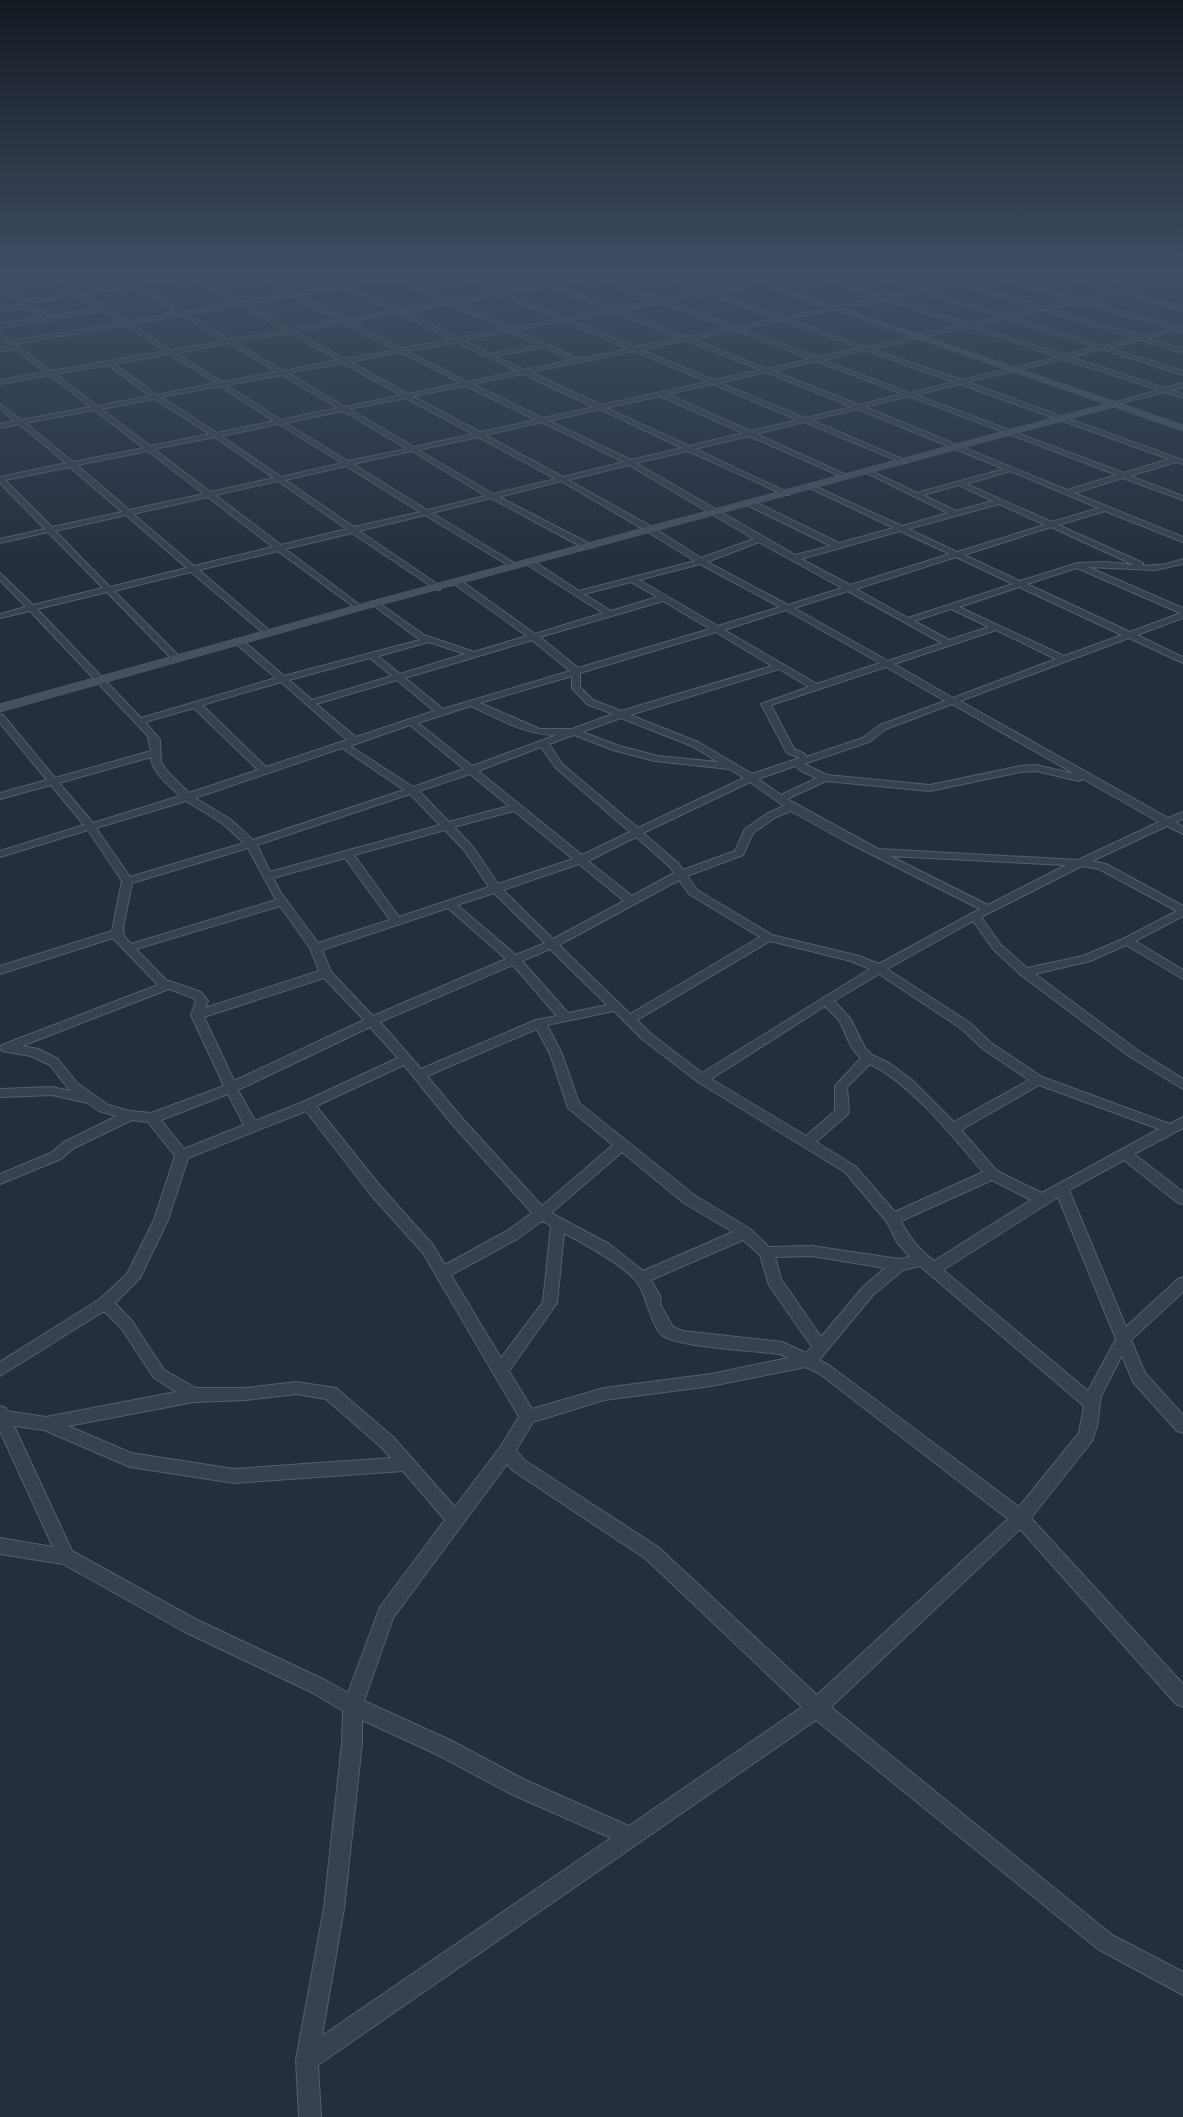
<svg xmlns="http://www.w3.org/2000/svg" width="1183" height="2117" font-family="Montserrat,sans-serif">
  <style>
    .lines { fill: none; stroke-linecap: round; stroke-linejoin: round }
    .street-casing { stroke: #565f6c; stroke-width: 2 }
    .secondary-casing { stroke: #565f6c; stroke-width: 1 }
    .street { fill: #38414e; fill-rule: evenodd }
    .secondary { fill: #465061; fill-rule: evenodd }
  </style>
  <rect width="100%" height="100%" fill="#242f3e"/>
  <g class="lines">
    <defs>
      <g id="street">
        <path d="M 11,271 L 23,271 L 0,275 L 0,273 Z"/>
        <path d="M 42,271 L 47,271 L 80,292 L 129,284 L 108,271 L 113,271 L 135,283 L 187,275 L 181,271 L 187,271 L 193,274 L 227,271 L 197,277 L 242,302 L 288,294 L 246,271 L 252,271 L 294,293 L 339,285 L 312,271 L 318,271 L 345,284 L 422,271 L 432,271 L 400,278 L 451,301 L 496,293 L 446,271 L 452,271 L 502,292 L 545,284 L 514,271 L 520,271 L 551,283 L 592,276 L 581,271 L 587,271 L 598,275 L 630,271 L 603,277 L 663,299 L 703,292 L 648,271 L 655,271 L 709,291 L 810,272 L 823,271 L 816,273 L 886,296 L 915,290 L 857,271 L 864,271 L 921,289 L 954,282 L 920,271 C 934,271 947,281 961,281 C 981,280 1000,271 1019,271 L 1000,276 L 1080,299 L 1113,292 L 1041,271 L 1048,271 L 1183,307 L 1183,311 L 1120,293 L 1086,301 L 1179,327 L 1183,326 L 1183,330 L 1147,338 L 1183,349 L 1183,353 L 1141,340 L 1109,348 L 1183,371 L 1183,375 L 1102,349 L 1071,357 L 1165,388 L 1183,383 L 1183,387 L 1171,390 L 1183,394 L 1183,398 L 1165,392 L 1113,405 L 1113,403 L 1159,390 L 1064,359 L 967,382 L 1183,460 L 1183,464 L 1176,462 L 1130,476 L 1183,496 L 1183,500 L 1123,478 L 1074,493 L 1183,537 L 1183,542 L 1105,511 L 1058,525 L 1143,563 L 1143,566 L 1167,564 L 1183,559 L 1183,564 L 1155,570 L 1088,567 L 1183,608 L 1183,618 L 1137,635 L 1183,657 L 1183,663 L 1129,638 L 960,701 L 1168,818 L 1183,812 L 1183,819 L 1175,822 L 1183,827 L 1183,834 L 1167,826 L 1092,861 L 1106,864 L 1183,906 L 1183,916 L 1135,941 L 1183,970 L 1183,979 L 1126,945 L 1090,961 L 1035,974 L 1137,1050 L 1183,1079 L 1183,1089 L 1129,1056 L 1021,975 L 993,949 L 973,921 L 887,969 L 970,1023 L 991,1043 L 1042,1077 L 1170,1124 L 1183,1117 L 1183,1128 L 1134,1154 L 1183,1192 L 1183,1204 L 1178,1203 L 1124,1160 L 1069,1190 L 1126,1327 L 1178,1279 L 1183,1277 L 1183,1292 L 1131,1340 L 1145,1373 L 1183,1415 L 1183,1433 L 1177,1431 L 1133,1382 L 1122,1355 L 1101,1396 L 1097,1426 L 1092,1441 L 1031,1518 L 1183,1684 L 1183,1707 L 1176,1704 L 1020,1529 L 831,1707 L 1112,1935 L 1183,1972 L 1183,1995 L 1098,1949 L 816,1720 L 318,2065 L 321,2117 L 299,2117 L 296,2060 L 324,1908 L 342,1743 L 343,1711 L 313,1693 L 183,1631 L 63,1564 L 0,1554 L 0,1538 L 53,1547 L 0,1431 L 0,1406 L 6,1408 L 7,1411 L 46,1417 L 176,1392 L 154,1378 L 122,1329 L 104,1311 L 0,1376 L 0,1362 L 100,1299 L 127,1274 L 154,1220 L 175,1156 L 148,1122 L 132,1120 L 74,1148 L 61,1159 L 0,1184 L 0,1174 L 51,1153 L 64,1142 L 117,1116 L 99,1111 L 88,1103 L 52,1095 L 0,1097 L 0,1089 L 52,1087 L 70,1091 L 50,1065 L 31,1056 L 2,1051 L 0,1048 L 2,1045 L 158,985 L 113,938 L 0,974 L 0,966 L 112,931 L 122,881 L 88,830 L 0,857 L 0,851 L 84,825 L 51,785 L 0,799 L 0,793 L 47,780 L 0,723 L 0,714 L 3,715 L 55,778 L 151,751 L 148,736 L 30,611 L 0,618 L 0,614 L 26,607 L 0,580 L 0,573 L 33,605 L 103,588 L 48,532 L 0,543 L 0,539 L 45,529 L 0,483 L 0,477 L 66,463 L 19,424 L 0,428 L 0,424 L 15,421 L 0,409 L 0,404 L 21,420 L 91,407 L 49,375 L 0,384 L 0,380 L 45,372 L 15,349 L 0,352 L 0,348 L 11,346 L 0,338 L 0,333 L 12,341 L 121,323 L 102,311 L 0,328 L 0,324 L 43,317 L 28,307 L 0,312 L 0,308 L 24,304 L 0,287 L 0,283 L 26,300 L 75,293 ZM 810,275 L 879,298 L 784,317 L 715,293 ZM 996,277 L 996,278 L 1074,301 L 1045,307 L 966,283 ZM 191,278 L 236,303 L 183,312 L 139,286 ZM 597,278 L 656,301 L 615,308 L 556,285 ZM 394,279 L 445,302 L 399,310 L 350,286 ZM 960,284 L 1038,308 L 1006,316 L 927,291 ZM 550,286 L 609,310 L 565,318 L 507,294 ZM 133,287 L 177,313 L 127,322 L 84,294 ZM 344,287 L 393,311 L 346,319 L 299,295 ZM 921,292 L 1000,317 L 969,324 L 892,298 ZM 709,294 L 777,318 L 736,327 L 668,301 ZM 78,295 L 98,308 L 49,316 L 29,303 ZM 501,295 L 558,319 L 511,328 L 456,303 ZM 293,296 L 340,320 L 291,329 L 246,304 ZM 885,300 L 963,325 L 866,347 L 789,319 ZM 1080,302 L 1172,329 L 1141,336 L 1051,309 ZM 662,303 L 729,328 L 687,337 L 620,310 ZM 450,304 L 505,329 L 458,338 L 404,312 ZM 240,305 L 285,330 L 230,340 L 187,314 ZM 1044,310 L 1135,338 L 1103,346 L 1012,317 ZM 614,312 L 680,338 L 635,347 L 570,320 ZM 398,313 L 451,339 L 402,348 L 350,322 ZM 181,315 L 224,341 L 171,350 L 131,324 ZM 1006,319 L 1096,347 L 1065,355 L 975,326 ZM 783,320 L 860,348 L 817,357 L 741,329 ZM 564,321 L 629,349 L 579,359 L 516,330 ZM 344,323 L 396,350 L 345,359 L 295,331 ZM 125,325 L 165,351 L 51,371 L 15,344 ZM 969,327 L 1058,357 L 961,380 L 872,349 ZM 735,330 L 810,359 L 767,369 L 693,339 ZM 510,331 L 539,345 L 490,354 L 463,340 ZM 289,333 L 339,360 L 283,371 L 235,342 ZM 686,340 L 761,370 L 714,380 L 641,350 ZM 456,342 L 518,371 L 467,382 L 407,351 ZM 229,343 L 277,372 L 222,382 L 176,353 ZM 544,347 L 572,360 L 524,370 L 495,356 ZM 865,350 L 954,382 L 910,393 L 823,360 ZM 634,351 L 708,382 L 601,405 L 530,372 ZM 401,352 L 461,383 L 408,394 L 350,362 ZM 169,354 L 216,383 L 157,395 L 114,364 ZM 816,361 L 903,394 L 859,405 L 773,371 ZM 343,363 L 401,395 L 345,407 L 288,373 ZM 108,365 L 150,396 L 97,406 L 55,374 ZM 766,372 L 852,407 L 805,418 L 720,383 ZM 523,374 L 594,407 L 543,418 L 472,384 ZM 282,375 L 338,408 L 281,420 L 226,385 ZM 713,384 L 798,420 L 750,431 L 667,394 ZM 960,384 L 1169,459 L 1124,473 L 916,395 ZM 220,386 L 274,421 L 217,433 L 161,397 ZM 466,386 L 536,420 L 480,432 L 412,396 ZM 660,396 L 743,433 L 689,446 L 606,408 ZM 909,396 L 1117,475 L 1067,490 L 865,407 ZM 406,398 L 473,434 L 414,447 L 349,409 ZM 154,399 L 210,434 L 150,446 L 101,409 ZM 600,409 L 682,448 L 631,460 L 549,421 ZM 858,409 L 1004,469 L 917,493 L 871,471 L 867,471 L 867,473 L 948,513 L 902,526 L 814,486 L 810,486 L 810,488 L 894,528 L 839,543 L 753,501 L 747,501 L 747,505 L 831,546 L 795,555 L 636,463 L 688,451 L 785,495 L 789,495 L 789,493 L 695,449 L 749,436 L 845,478 L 849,478 L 849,476 L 756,434 L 804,422 L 903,463 L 907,463 L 907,461 L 811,420 ZM 94,410 L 144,448 L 73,462 L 25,423 ZM 343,411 L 407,449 L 348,461 L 285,423 ZM 542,422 L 624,462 L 563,477 L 485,435 ZM 279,424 L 342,463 L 281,477 L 221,436 ZM 215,437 L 274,478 L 210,492 L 154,449 ZM 478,437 L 556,479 L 493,494 L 418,450 ZM 148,451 L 204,494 L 129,510 L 77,465 ZM 412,451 L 486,496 L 427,510 L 353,464 ZM 629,465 L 754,539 L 701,558 L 654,528 L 568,480 ZM 346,466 L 420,512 L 354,527 L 285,480 ZM 70,467 L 122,512 L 52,527 L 5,480 ZM 1010,471 L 1099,508 L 1052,522 L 966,484 ZM 278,481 L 347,529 L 281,545 L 215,495 ZM 561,481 L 648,532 L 695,561 L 579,591 L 532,560 L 526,560 L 526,564 L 603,613 L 535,634 L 460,580 L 454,580 L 454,584 L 527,636 L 474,652 L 424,635 L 376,601 L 373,601 L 373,605 L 420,640 L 284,676 L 241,639 L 235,639 L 235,643 L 276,678 L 141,718 L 37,609 L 107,592 L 173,660 L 176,661 L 180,658 L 179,656 L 114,591 L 191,572 L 267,636 L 271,633 L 270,631 L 199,570 L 278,551 L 358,610 L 362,608 L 361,606 L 285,549 L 352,533 L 437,590 L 440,590 L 440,586 L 359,531 L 425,515 L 513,568 L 516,568 L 516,564 L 432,513 L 491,498 L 584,548 L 590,548 L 590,544 L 499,497 ZM 959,485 L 993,501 L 956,511 L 923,495 ZM 208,497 L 273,547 L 194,566 L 133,514 ZM 999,504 L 1045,525 L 957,552 L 908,529 ZM 126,515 L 187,568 L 110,587 L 55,531 ZM 1051,527 L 1134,565 L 1106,562 L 1078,563 L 1020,581 L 964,555 ZM 900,531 L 950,554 L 850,585 L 801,559 ZM 759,542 L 842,588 L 788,605 L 707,562 ZM 956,557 L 1013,584 L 908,618 L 856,589 ZM 700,564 L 780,607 L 718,626 L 639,580 ZM 1077,568 L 1180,613 L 1181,613 L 1130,632 L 1027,584 ZM 631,582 L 657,597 L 611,611 L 584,594 ZM 1019,587 L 1122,635 L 1064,656 L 959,607 ZM 848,591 L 942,643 L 888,661 L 794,608 ZM 663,601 L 710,629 L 578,668 L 540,637 ZM 951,609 L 989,627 L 949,640 L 914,621 ZM 786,610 L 880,663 L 817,684 L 724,630 ZM 996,630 L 1056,659 L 953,698 L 894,664 ZM 716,632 L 772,666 L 621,711 L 593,700 L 580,687 L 580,673 ZM 532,640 L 570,671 L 443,709 L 405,678 ZM 429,642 L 465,654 L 400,674 L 378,656 ZM 370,658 L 392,676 L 312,700 L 289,680 ZM 886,667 L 945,701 L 880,725 L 863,738 L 806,757 L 805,754 L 794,749 L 771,705 ZM 779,669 L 809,687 L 761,704 L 787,753 L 800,758 L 752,774 L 698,742 L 630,715 ZM 572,676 L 572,688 L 587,704 L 613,714 L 572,729 L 540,729 L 480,703 ZM 397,680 L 434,711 L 356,737 L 316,704 ZM 281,682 L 347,740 L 266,767 L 202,705 ZM 952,704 L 1075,774 L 1036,765 L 1020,766 L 930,785 L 827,775 L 804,764 L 869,742 L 886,729 ZM 471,706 C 499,719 525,735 557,735 L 472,766 L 418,723 ZM 194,708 L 258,770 L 189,793 L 166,770 L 161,762 L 160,740 L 145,722 ZM 621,718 L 692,746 L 718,762 L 658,756 L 619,746 L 582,732 ZM 410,725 L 464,769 L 413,787 L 350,746 ZM 574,735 L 613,750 L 655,761 L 729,769 L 744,778 L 638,828 L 562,764 L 549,744 ZM 541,747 L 556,768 L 630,832 L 582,855 L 478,771 ZM 342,748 L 404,790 L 253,840 L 230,819 L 195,798 ZM 151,757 C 152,773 170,786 180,796 L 93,823 L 59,783 ZM 795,766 L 803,772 L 817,778 L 781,795 L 758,779 ZM 1036,771 L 1079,781 L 1083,779 L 1159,822 L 1078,860 L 878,849 L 787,799 L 826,781 L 930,791 L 1020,772 ZM 470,774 L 509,806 L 449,822 L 419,791 ZM 750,782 L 784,806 L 768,813 L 745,829 L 735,851 L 683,870 L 678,863 L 643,833 ZM 410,794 L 440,825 L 270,872 L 257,845 ZM 186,801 L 222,823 L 244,843 L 130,877 L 96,828 ZM 514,811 L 573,859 L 498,884 L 473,847 L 454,827 ZM 791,811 L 843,840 L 980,909 L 879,964 L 859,956 L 772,935 L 697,890 L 687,876 L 743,855 L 753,833 L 776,817 ZM 445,830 L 465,851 L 489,887 L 399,917 L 354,855 ZM 636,837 L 670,867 L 674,873 L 632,896 L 588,861 ZM 248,848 L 276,900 L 131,944 L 124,936 L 123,928 L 132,883 ZM 890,856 L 1066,865 L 988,905 ZM 345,858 L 390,920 L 318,943 L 281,893 L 273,878 ZM 579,864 L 624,901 L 553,939 L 503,890 ZM 1082,866 L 1099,869 L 1177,911 L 1123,939 L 1083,956 L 1027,968 L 1001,945 L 981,917 ZM 679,880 L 689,894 L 760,937 L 630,1014 L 559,945 ZM 494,893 L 545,943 L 516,955 L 457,905 ZM 280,906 L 310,948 L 319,971 L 205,1008 L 208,1001 L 201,992 L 166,980 L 136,949 ZM 448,908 L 506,959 L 373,1016 L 331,972 L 322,950 ZM 770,941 L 851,961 L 870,969 L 702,1073 L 650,1033 L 637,1020 ZM 550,949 L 607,1005 L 568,1013 L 522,961 ZM 513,965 L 557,1016 L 536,1020 L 421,1069 L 380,1022 ZM 879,974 L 962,1029 L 983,1049 L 1029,1080 L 954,1122 L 912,1080 L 889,1063 L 872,1055 L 865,1048 L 850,1018 L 834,1001 ZM 324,978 L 364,1020 L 234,1081 L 204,1017 ZM 169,989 L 193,998 L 196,1001 L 191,1015 L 224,1086 L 151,1113 L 130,1111 L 108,1105 L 77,1083 L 58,1059 L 38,1049 L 22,1046 ZM 825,1006 C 830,1012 838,1017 841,1024 C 847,1036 850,1049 861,1058 L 835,1086 L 835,1111 L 806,1136 L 711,1079 ZM 614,1011 L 642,1039 L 698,1082 L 845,1172 L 887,1222 L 897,1242 L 910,1257 L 899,1259 L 812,1246 L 769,1247 L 750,1229 L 694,1195 L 579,1103 L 562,1054 L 547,1025 ZM 370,1027 L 398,1058 L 303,1102 L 255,1121 L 238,1090 ZM 537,1029 L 550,1054 L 568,1108 L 613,1145 L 542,1206 L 461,1117 L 427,1076 ZM 870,1064 C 910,1083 954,1138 983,1172 L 895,1212 L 855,1166 L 816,1142 L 847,1115 L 849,1112 L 847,1087 ZM 404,1065 L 451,1123 L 532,1213 L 507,1231 L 445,1265 L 433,1245 L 381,1187 L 316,1106 ZM 1039,1085 L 1159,1129 L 1042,1193 L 997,1171 L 961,1130 ZM 228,1094 L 244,1125 L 184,1149 L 161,1120 ZM 306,1111 L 371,1195 L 423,1253 L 519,1417 L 501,1446 L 455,1507 L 393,1437 L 336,1388 L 296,1382 L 246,1388 L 196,1388 L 164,1370 L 132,1321 L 115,1303 L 140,1278 L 168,1220 L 188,1158 ZM 622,1152 L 684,1203 L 733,1232 L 643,1271 L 609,1244 L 551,1213 ZM 992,1180 L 1031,1200 L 934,1261 C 919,1249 909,1238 901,1221 ZM 1058,1197 L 1116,1339 L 1088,1391 L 943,1270 ZM 542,1221 L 551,1226 L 543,1302 L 501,1358 L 451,1275 L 517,1239 ZM 564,1233 C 583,1243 628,1267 639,1285 C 647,1298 651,1326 663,1336 C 678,1347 757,1351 780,1354 L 788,1358 L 711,1374 L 604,1388 L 532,1409 L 509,1371 L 557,1303 ZM 743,1240 L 760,1255 L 769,1285 L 812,1347 L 806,1353 L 782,1342 L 683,1331 L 673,1327 L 661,1306 L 660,1296 L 651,1280 ZM 812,1256 L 885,1268 L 863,1287 L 821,1337 L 781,1279 L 775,1257 ZM 920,1266 L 1084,1406 L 1079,1433 L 1019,1507 L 830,1366 L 819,1360 L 873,1295 L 903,1270 ZM 806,1367 L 820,1374 L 1008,1519 L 817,1695 L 658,1547 L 524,1460 L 516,1450 L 533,1422 L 604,1400 L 711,1386 ZM 296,1394 L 326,1399 L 381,1447 L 391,1458 L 234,1469 L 131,1453 L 68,1426 L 194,1402 L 246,1400 ZM 14,1426 L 44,1430 L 130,1467 L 234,1483 L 403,1471 L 445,1520 L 380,1607 L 348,1693 L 327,1681 L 195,1619 L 72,1551 ZM 507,1464 L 512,1470 L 646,1559 L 802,1707 L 629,1826 L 525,1780 L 452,1741 L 364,1701 L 393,1618 ZM 362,1720 L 438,1755 L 511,1794 L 611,1838 L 322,2036 L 344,1908 L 362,1743 Z"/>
        <path d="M 1089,271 L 1095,271 L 1142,291 L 1137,292 Z"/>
      </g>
      <path id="secondary" d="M 724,271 L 734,271 L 1183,425 L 1183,431 L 1114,407 L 380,605 L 0,712 L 0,704 L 372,601 L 1105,404 Z"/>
    </defs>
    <use href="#street" class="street-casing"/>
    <use href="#secondary" class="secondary-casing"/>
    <use href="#street" class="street"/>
    <use href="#secondary" class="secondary"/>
  </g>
  <linearGradient id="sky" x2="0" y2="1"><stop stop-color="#141a22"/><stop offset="0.48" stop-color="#3f4d63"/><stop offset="1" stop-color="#3f4d63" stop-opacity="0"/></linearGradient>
  <rect width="1183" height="567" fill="url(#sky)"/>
</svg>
